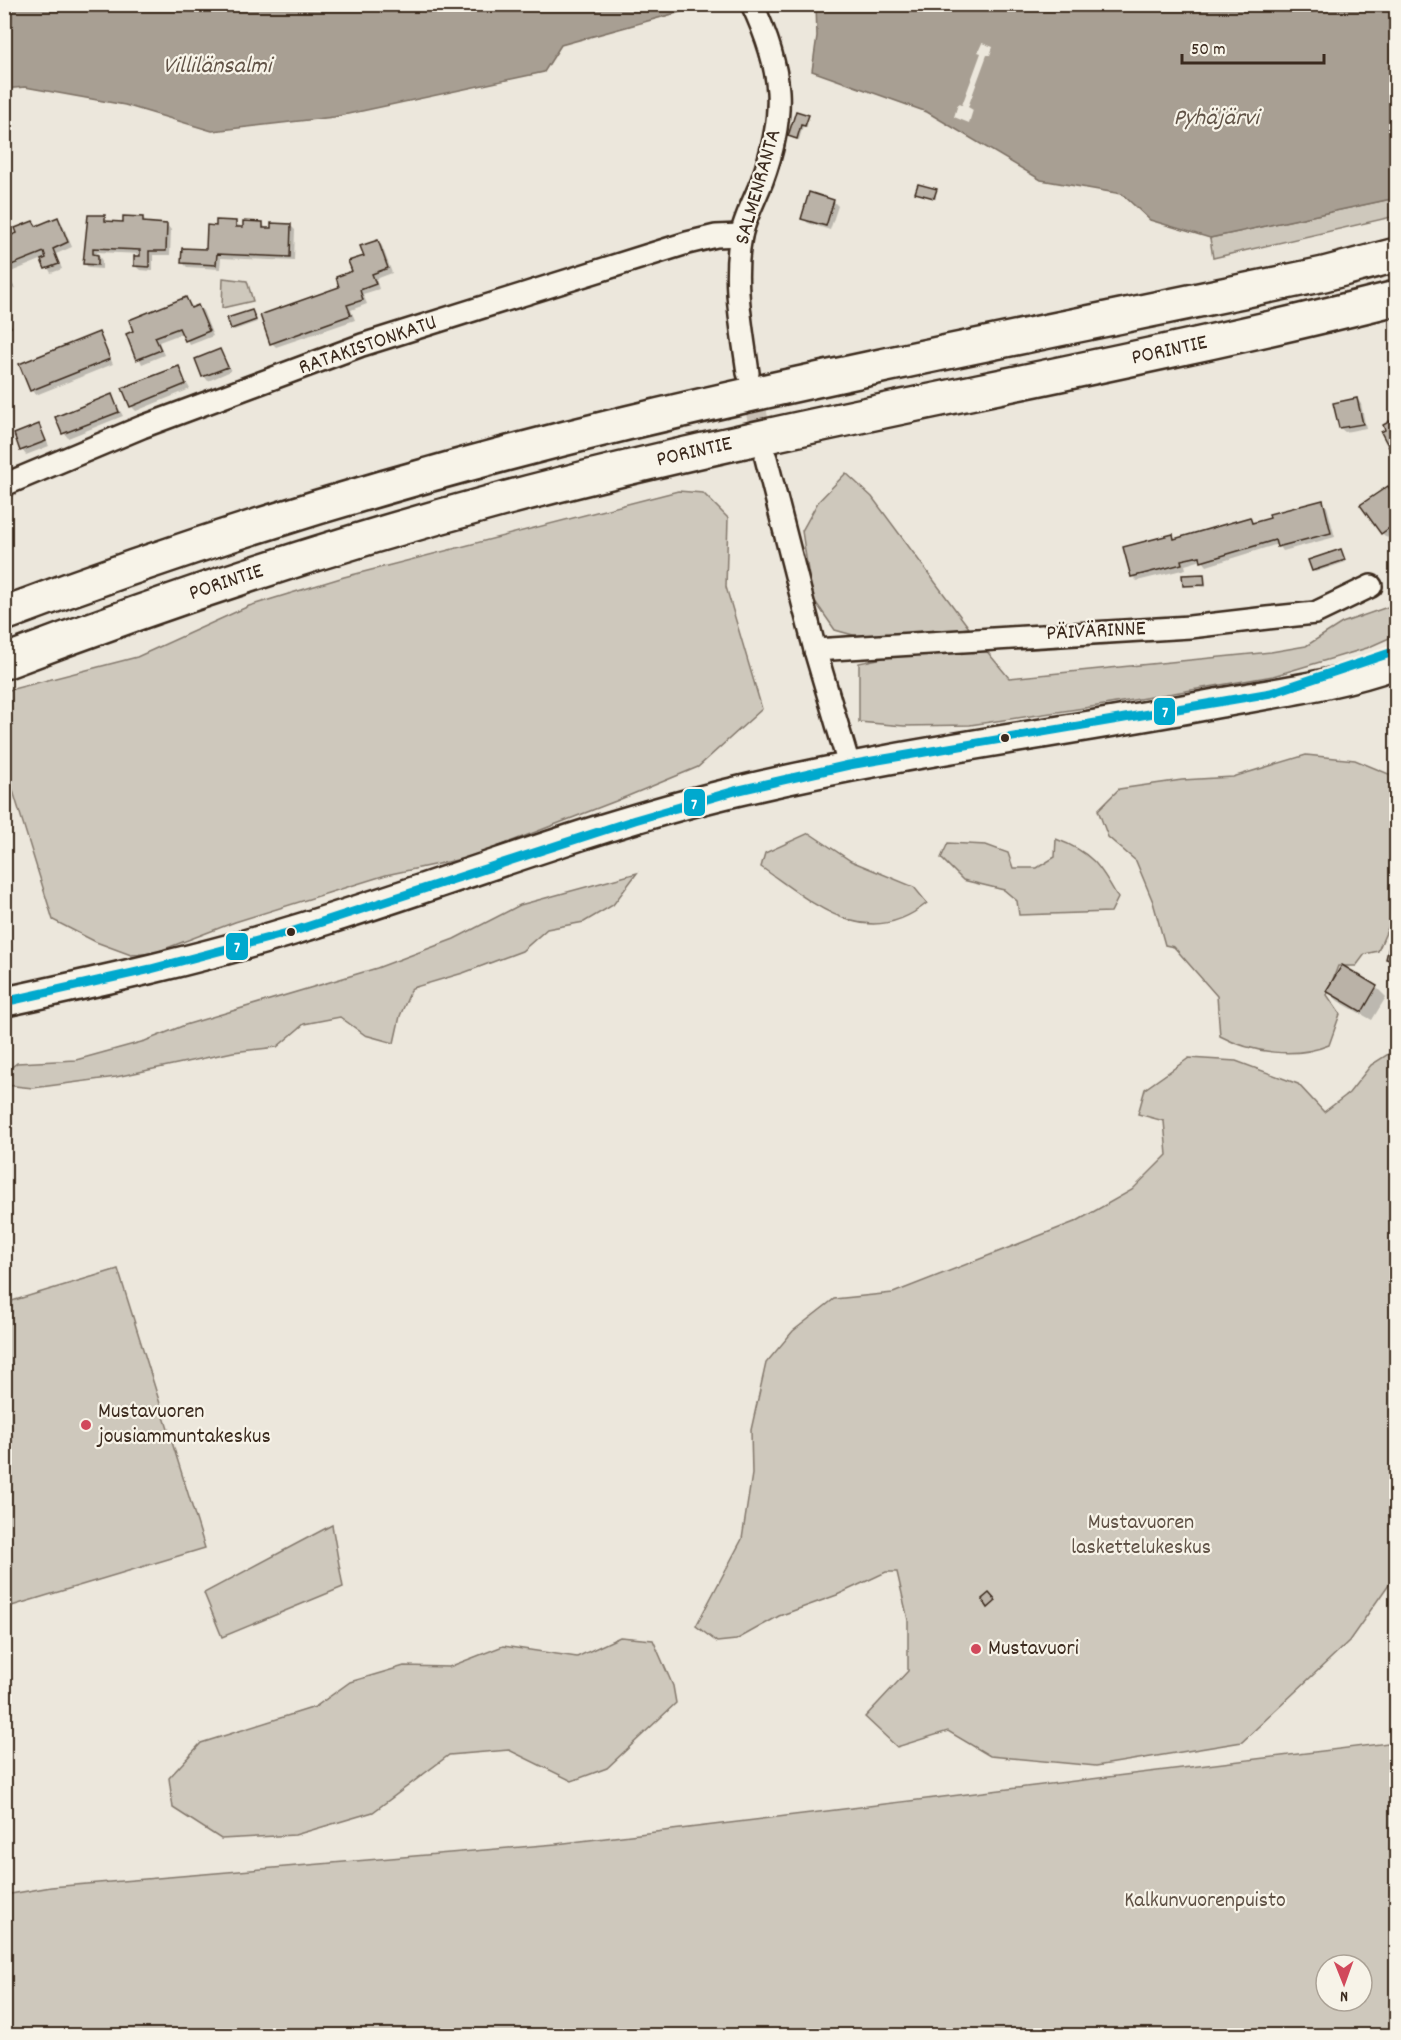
<svg xmlns="http://www.w3.org/2000/svg" width="1401" height="2040" font-family="Dekko,sans-serif">
  <style>
    .green { fill: #cec8bc; stroke: #84796d; stroke-width: 1.5; fill-rule: evenodd }
    .water { fill: #a89f93; stroke: #7c7064; stroke-width: 1.5 }
    .pier { fill: #ece7dc }
    .shadow { fill: #0003 }
    .building { fill: #bab2a7; stroke: #3b2a1e; stroke-width: 1.5 }
    .lines { fill: none; stroke-linecap: round; stroke-linejoin: round }
    .street-tunnel { stroke: #c9c1b6; stroke-width: 21; stroke-dasharray: 21 10; stroke-linecap: butt }
    .street-casing { stroke: #3b2a1e; stroke-width: 26 }
    .secondary-casing { stroke: #3b2a1e; stroke-width: 33 }
    .highway-casing { stroke: #3b2a1e; stroke-width: 38 }
    .street { stroke: #f7f3e8; stroke-width: 21 }
    .secondary { stroke: #f7f3e8; stroke-width: 28 }
    .highway { stroke: #f7f3e8; stroke-width: 33 }
    .bus-1-casing { stroke: #f7f3e8; stroke-width: 14 }
    .bus-1 { stroke: #00a9ce; stroke-width: 9 }
    .bus-dot { fill: #3b2a1e; stroke: #f7f3e8; stroke-width: 2 }
    .poi-dot { fill: #d1495b; stroke: #f7f3e8; stroke-width: 2 }
    .labels { text-anchor: middle; dominant-baseline: central; stroke-width: 4.5; stroke-linejoin: round; paint-order: stroke }
    .street-label { font-size: 22px; fill: #3b2a1e; stroke: #f7f3e8 }
    .poi-label { font-size: 22px; fill: #3b2a1e; stroke: #f7f3e8; text-anchor: start }
    .park-label { font-size: 22px; fill: #605246; stroke: #f7f3e8 }
    .water-label { font-size: 24px; font-style: italic; fill: #615347; stroke: #f7f3e8 }
    .line-badge { stroke: #f7f3e8; stroke-width: 2 }
    .badge-label { font-size: 16px; text-anchor: middle; font-weight: bold; fill: #fff }
  </style>
  <rect width="100%" height="100%" fill="#ece7dc"/>
  <filter id="ink" filterUnits="userSpaceOnUse"><feTurbulence type="fractalNoise" baseFrequency=".0167" numOctaves="2"/><feDisplacementMap in="SourceGraphic" scale="12" xChannelSelector="R" yChannelSelector="G"/><feConvolveMatrix kernelMatrix="1 2 1 2 8 2 1 2 1" color-interpolation-filters="sRGB"/></filter>
  <g filter="url(#ink)">
    <g class="green">
      <path d="M 1396,198 L 1396,216 L 1213,258 L 1210,238 Z"/>
      <path d="M 223,278 L 247,281 L 253,301 L 222,308 Z"/>
      <path d="M 846,473 L 872,497 L 969,628 L 871,640 L 835,630 L 812,597 L 802,531 L 818,502 Z"/>
      <path d="M 678,491 L 703,493 L 728,518 L 726,587 L 762,709 L 698,767 L 616,801 L 471,857 L 386,875 L 235,922 L 154,953 L 131,955 L 96,942 L 53,920 L 5,765 L 5,691 L 137,657 L 249,606 L 344,577 Z"/>
      <path d="M 1396,604 L 1396,635 L 1367,648 L 1273,676 L 1104,705 L 970,725 L 904,726 L 859,722 L 859,663 L 897,655 L 985,649 L 1009,678 L 1271,652 L 1306,646 L 1342,623 Z"/>
      <path d="M 1306,755 L 1355,760 L 1396,777 L 1396,891 L 1391,921 L 1378,951 L 1365,954 L 1356,966 L 1338,966 L 1327,995 L 1340,1014 L 1329,1045 C 1295,1059 1252,1053 1220,1036 L 1217,996 L 1174,947 L 1165,945 L 1153,902 L 1136,861 L 1108,837 L 1098,810 L 1119,789 L 1182,780 L 1233,777 Z"/>
      <path d="M 809,833 L 851,861 L 914,887 L 927,903 C 866,953 813,903 761,867 L 765,853 Z"/>
      <path d="M 1056,839 C 1091,852 1100,865 1118,898 L 1111,912 L 1019,915 L 1017,901 L 1004,890 L 963,880 L 941,858 L 948,843 L 986,845 L 1008,853 L 1013,868 L 1037,868 L 1055,857 Z"/>
      <path d="M 637,873 L 613,905 L 584,922 L 547,929 L 522,951 L 463,973 L 412,988 L 400,1016 L 394,1043 L 365,1035 L 340,1017 L 304,1024 L 277,1047 L 233,1052 L 116,1077 L 33,1088 L 5,1085 L 5,1072 L 17,1063 L 76,1060 L 145,1041 L 185,1025 L 377,968 L 454,939 L 520,905 Z"/>
      <path d="M 1396,1049 L 1396,1574 L 1349,1641 L 1242,1742 L 1096,1766 L 990,1756 L 948,1731 L 897,1747 L 865,1717 L 908,1671 L 908,1620 L 897,1572 L 886,1572 L 837,1595 L 779,1616 L 736,1640 L 717,1642 L 696,1626 L 742,1539 L 752,1474 L 751,1430 L 766,1363 L 793,1331 L 834,1299 L 893,1293 L 1077,1221 L 1132,1190 L 1167,1155 L 1164,1121 L 1138,1114 L 1145,1089 L 1189,1058 L 1236,1061 L 1298,1084 L 1324,1112 L 1349,1093 L 1371,1065 Z"/>
      <path d="M 118,1269 L 205,1548 L 5,1608 L 5,1303 Z"/>
      <path d="M 332,1525 L 343,1587 L 222,1637 L 204,1593 Z"/>
      <path d="M 620,1637 L 653,1640 L 673,1686 L 676,1703 L 607,1768 L 572,1781 L 509,1750 L 449,1755 L 373,1812 L 295,1835 L 221,1839 L 173,1808 L 169,1778 L 201,1743 L 315,1707 L 350,1682 L 404,1666 L 449,1667 L 503,1646 L 577,1657 Z"/>
      <path d="M 1396,1742 L 1396,2035 L 5,2035 L 5,1895 L 51,1887 L 556,1844 ZM 1326,1965 L 1362,1965 L 1362,2001 L 1326,2001 Z"/>
    </g>
    <g class="water">
      <path d="M 4,5 L 5,4 L 699,5 L 698,7 L 561,45 L 544,72 L 334,117 L 212,131 L 125,105 L 25,87 L 5,89 Z"/>
      <path d="M 816,5 L 1396,5 L 1396,198 L 1210,238 L 1150,220 L 1122,194 L 1041,180 L 927,112 L 812,71 L 817,36 Z"/>
    </g>
    <path class="pier" d="M 982,43 L 993,47 L 990,55 L 987,55 L 968,107 L 973,110 L 969,123 L 954,117 L 958,104 L 962,105 L 981,53 L 978,52 Z"/>
    <g class="shadow">
      <path d="M 808,116 L 807,127 L 803,126 L 799,140 L 792,138 L 790,136 Z"/>
      <path d="M 936,191 L 936,199 L 916,192 Z"/>
      <path d="M 833,201 L 838,206 L 830,230 L 808,223 L 803,218 Z"/>
      <path d="M 104,217 L 109,222 L 124,223 L 143,219 L 147,223 L 167,225 L 171,230 L 170,255 L 153,255 L 153,271 L 140,270 L 135,266 L 141,254 L 97,252 L 102,261 L 102,269 L 89,268 L 84,263 Z"/>
      <path d="M 58,218 L 62,223 L 72,247 L 56,254 L 62,269 L 51,273 L 43,259 L 6,274 L 15,288 L 4,292 L 4,240 L 19,234 L 33,222 L 38,227 Z"/>
      <path d="M 235,223 L 245,229 L 263,224 L 267,230 L 290,225 L 295,230 L 294,261 L 221,258 L 220,269 L 187,267 L 182,262 L 207,251 L 217,227 Z"/>
      <path d="M 377,241 L 382,246 L 392,273 L 376,279 L 379,289 L 363,294 L 367,304 L 351,310 L 355,320 L 276,347 L 272,343 L 341,288 Z"/>
      <path d="M 186,298 L 193,308 L 198,306 L 203,311 L 213,336 L 190,345 L 183,333 L 159,342 L 164,355 L 142,364 L 128,335 Z"/>
      <path d="M 252,311 L 257,322 L 234,330 L 232,328 Z"/>
      <path d="M 4,312 L 12,328 L 4,331 Z"/>
      <path d="M 98,334 L 113,364 L 36,395 L 31,390 Z"/>
      <path d="M 220,350 L 231,371 L 208,381 L 204,376 Z"/>
      <path d="M 178,368 L 190,389 L 136,411 L 131,406 Z"/>
      <path d="M 112,396 L 123,416 L 68,438 L 64,433 Z"/>
      <path d="M 1357,399 L 1361,404 L 1366,428 L 1345,432 L 1340,428 Z"/>
      <path d="M 4,402 L 10,407 L 9,433 L 4,433 Z"/>
      <path d="M 1392,422 L 1396,426 L 1396,455 L 1393,452 Z"/>
      <path d="M 39,426 L 49,446 L 26,455 L 22,450 Z"/>
      <path d="M 1396,487 L 1396,531 L 1387,538 L 1382,533 L 1391,491 Z"/>
      <path d="M 1322,502 L 1327,507 L 1335,537 L 1283,551 L 1278,544 L 1207,566 L 1202,560 L 1185,565 L 1186,569 L 1137,581 L 1133,577 L 1125,548 L 1172,535 L 1177,540 L 1249,518 L 1254,523 Z"/>
      <path d="M 1341,550 L 1346,562 L 1315,572 L 1313,570 Z"/>
      <path d="M 1204,575 L 1206,587 L 1184,585 Z"/>
      <path d="M 1396,923 L 1396,968 L 1388,959 Z"/>
      <path d="M 1376,987 L 1386,997 L 1372,1020 L 1338,1001 L 1328,991 Z"/>
    </g>
    <g class="building">
      <path d="M 796,111 L 809,115 L 805,126 L 801,125 L 797,139 L 788,136 Z"/>
      <path d="M 918,184 L 937,189 L 934,198 L 915,193 Z"/>
      <path d="M 809,192 L 834,200 L 826,226 L 801,219 Z"/>
      <path d="M 88,215 L 105,215 L 105,221 L 123,222 L 123,216 L 143,217 L 143,222 L 167,224 L 166,251 L 149,251 L 149,267 L 134,266 L 134,256 L 140,256 L 140,250 L 93,248 L 93,254 L 98,255 L 98,265 L 83,264 Z"/>
      <path d="M 58,217 L 68,242 L 53,249 L 59,264 L 45,269 L 41,260 L 46,258 L 44,252 L 4,268 L 4,238 L 17,233 L 15,228 L 33,221 L 36,226 Z"/>
      <path d="M 216,220 L 236,221 L 236,227 L 243,227 L 243,221 L 263,222 L 263,228 L 271,228 L 271,223 L 291,224 L 290,257 L 217,254 L 216,265 L 181,263 L 182,248 L 206,249 L 207,225 L 216,226 Z"/>
      <path d="M 378,240 L 388,268 L 372,274 L 376,284 L 360,290 L 363,300 L 347,305 L 351,315 L 270,344 L 260,315 L 339,287 L 336,277 L 352,271 L 348,261 L 364,256 L 360,246 Z"/>
      <path d="M 186,297 L 191,308 L 198,305 L 209,331 L 185,341 L 179,328 L 155,337 L 161,350 L 136,360 L 126,334 L 133,331 L 129,320 Z"/>
      <path d="M 4,310 L 11,327 L 4,329 Z"/>
      <path d="M 252,310 L 256,320 L 231,329 L 227,318 Z"/>
      <path d="M 99,332 L 110,359 L 30,391 L 19,364 Z"/>
      <path d="M 220,349 L 228,367 L 202,377 L 195,359 Z"/>
      <path d="M 179,366 L 186,384 L 130,407 L 122,388 Z"/>
      <path d="M 112,394 L 119,412 L 62,434 L 55,417 Z"/>
      <path d="M 1357,398 L 1363,424 L 1339,428 L 1333,403 Z"/>
      <path d="M 1392,420 L 1396,424 L 1396,451 L 1392,453 L 1381,432 L 1385,430 L 1383,425 Z"/>
      <path d="M 39,424 L 46,441 L 20,451 L 14,434 Z"/>
      <path d="M 1396,485 L 1396,523 L 1381,534 L 1360,505 L 1388,486 L 1390,489 Z"/>
      <path d="M 1323,500 L 1331,533 L 1277,547 L 1275,540 L 1201,562 L 1200,556 L 1181,560 L 1182,564 L 1131,577 L 1123,547 L 1173,534 L 1174,539 L 1250,517 L 1252,523 L 1270,518 L 1269,514 Z"/>
      <path d="M 1341,549 L 1345,560 L 1312,571 L 1308,560 Z"/>
      <path d="M 1204,574 L 1205,585 L 1183,586 L 1182,575 Z"/>
      <path d="M 1396,917 L 1396,962 L 1386,959 Z"/>
      <path d="M 1342,965 L 1377,986 L 1362,1012 L 1326,991 Z"/>
      <path d="M 989,1593 L 996,1601 L 988,1608 L 982,1599 Z"/>
    </g>
    <g class="lines">
      <path class="street-tunnel" d="M 750,382 L 764,449"/>
      <defs>
        <g id="street">
          <path d="M 748,373 C 742,328 732,281 741,236 C 745,217 755,199 762,181 C 787,112 783,70 752,4"/>
          <path d="M 766,458 L 815,650 L 849,765"/>
          <path d="M 4,485 L 142,427 L 362,345 L 687,243 L 716,236 L 741,235"/>
          <path d="M 815,650 L 1190,627 L 1267,618 L 1315,613 L 1371,586"/>
        </g>
        <path id="secondary" d="M 4,1002 C 100,981 197,960 291,931 C 441,886 586,827 738,791 C 895,753 1055,734 1213,704 C 1274,693 1338,685 1396,664"/>
        <g id="highway">
          <path d="M 4,614 C 207,537 416,474 627,423 C 858,368 1092,323 1324,274 L 1396,255"/>
          <path id="s1" d="M 4,662 C 167,600 332,545 500,500 C 796,421 1099,373 1396,298"/>
        </g>
      </defs>
      <use href="#street" class="street-casing"/>
      <use href="#secondary" class="secondary-casing"/>
      <use href="#highway" class="highway-casing"/>
      <use href="#street" class="street"/>
      <use href="#secondary" class="secondary"/>
      <use href="#highway" class="highway"/>
      <defs>
        <path id="bus-1" d="M 4,1002 L 151,969 L 291,932 L 635,820 L 735,791 L 849,765 L 1271,693 L 1396,651"/>
      </defs>
      <use href="#bus-1" class="bus-1-casing"/>
      <use href="#bus-1" class="bus-1"/>
    </g>
  </g>
  <g class="bus-dot">
    <circle cx="1005" cy="738" r="5"/>
    <circle cx="291" cy="932" r="5"/>
  </g>
  <g class="poi-dot">
    <circle cx="86" cy="1425" r="6"/>
    <circle cx="976" cy="1649" r="6"/>
  </g>
  <g class="labels">
    <g class="street-label">
      <text transform="translate(759 187) rotate(-74)">SALMENRANTA</text>
      <text transform="translate(368 346) rotate(-19)">RATAKISTONKATU</text>
      <text stroke="none"><textPath href="#s1" startOffset="1208">PORINTIE</textPath></text>
      <text stroke="none"><textPath href="#s1" startOffset="722">PORINTIE</textPath></text>
      <text stroke="none"><textPath href="#s1" startOffset="236">PORINTIE</textPath></text>
      <text transform="translate(1096 632) rotate(-3)">PÄIVÄRINNE</text>
    </g>
    <g class="poi-label">
      <text x="98" y="1412">Mustavuoren<tspan x="98" dy="25">jousiammuntakeskus</tspan></text>
      <text x="988" y="1649">Mustavuori</text>
    </g>
    <g class="park-label">
      <text x="1141" y="1523">Mustavuoren<tspan x="1141" dy="25">laskettelukeskus</tspan></text>
      <text x="1205" y="1901">Kalkunvuorenpuisto</text>
    </g>
    <g class="water-label">
      <text x="217" y="67">Villilänsalmi</text>
      <text x="1216" y="119">Pyhäjärvi</text>
    </g>
  </g>
  <g class="line-badge">
    <rect x="1153" y="697" width="23" height="29" rx="6" fill="#00a9ce"/>
    <rect x="683" y="788" width="23" height="29" rx="6" fill="#00a9ce"/>
    <rect x="225" y="932" width="24" height="29" rx="6" fill="#00a9ce"/>
  </g>
  <g class="badge-label">
    <text x="1165" y="717">7</text>
    <text x="694" y="809">7</text>
    <text x="237" y="952">7</text>
  </g>
  <rect width="1401" height="2040" fill="none" stroke="#f7f3e8" stroke-width="24"/>
  <rect x="12" y="12" width="1377" height="2016" fill="none" stroke="#3b2a1e" stroke-width="2" filter="url(#ink)"/>
  <g transform="translate(1344 1983) rotate(179)"><circle r="28" fill="#f7f3e8" stroke="#aca397" stroke-width="1.5"/>
  <path d="M0-4.5L10 22L0 15L-10 22Z" fill="#d1495b"/>
  <text y="-9" font-size="16" font-weight="bold" text-anchor="middle" fill="#3b2a1e">N</text>
  </g>
  <path d="M1182 54v9h142v-9" fill="none" stroke="#3b2a1e" stroke-width="3"/>
  <text x="1191" y="54" font-size="18" fill="#3b2a1e" stroke="#f7f3e8" stroke-width="4.5" paint-order="stroke">50 m</text>
</svg>
